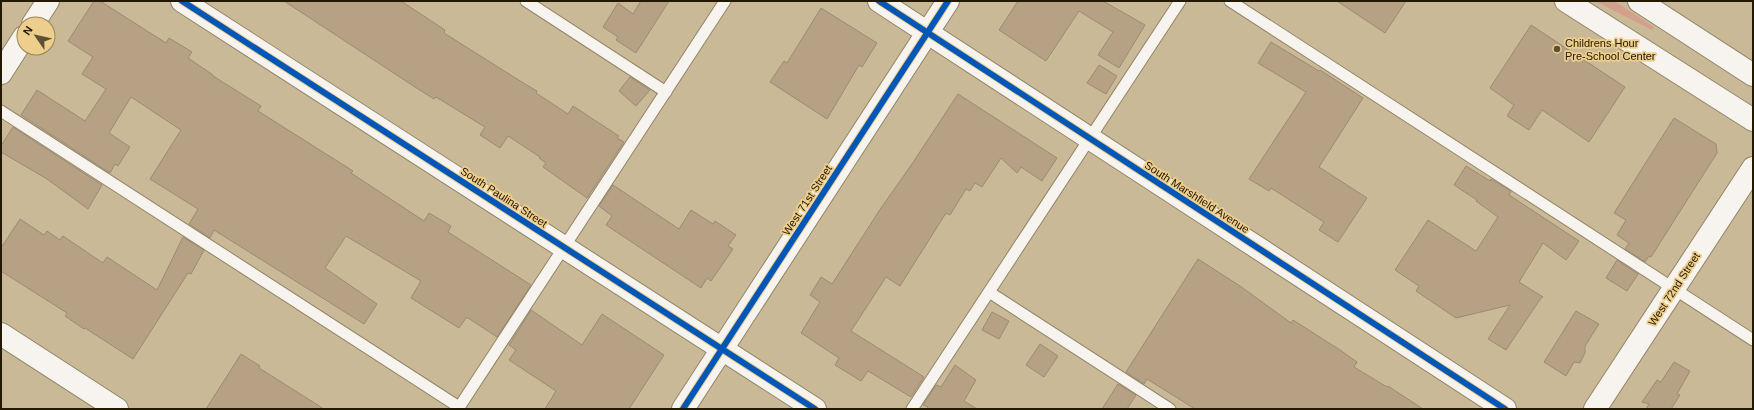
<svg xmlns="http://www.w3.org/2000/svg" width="1754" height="410" font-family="Arial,sans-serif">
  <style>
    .green { fill: #d49f8c }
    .building { fill: #b6a184; stroke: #9b8b72 }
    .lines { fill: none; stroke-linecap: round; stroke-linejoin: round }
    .lane-casing { stroke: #928569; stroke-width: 13 }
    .street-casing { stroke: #928569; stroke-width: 24 }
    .secondary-casing { stroke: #928569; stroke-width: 24 }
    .lane { stroke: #f7f4ef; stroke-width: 11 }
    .street { stroke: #f7f4ef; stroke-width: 22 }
    .secondary { stroke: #f7f4ef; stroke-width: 22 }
    .cycleway-casing { stroke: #edce8d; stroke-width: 8 }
    .cycleway { stroke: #0057b8; stroke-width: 6 }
    .poi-dot { fill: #5d5034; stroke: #edce8d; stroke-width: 1.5 }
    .labels { text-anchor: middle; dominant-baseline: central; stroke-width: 3.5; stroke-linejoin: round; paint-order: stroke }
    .poi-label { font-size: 11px; fill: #231800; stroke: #edce8d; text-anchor: start }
    .street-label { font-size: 11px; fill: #231800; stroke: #edce8d }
  </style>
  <rect width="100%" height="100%" fill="#cab996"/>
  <path class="green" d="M 1595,1 L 1614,1 L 1654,27 L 1652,30 Z"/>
  <g class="building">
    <path d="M 94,1 L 100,1 L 166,43 L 169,38 L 192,52 L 188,58 L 213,75 L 213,76 L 261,106 L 258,111 L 353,171 L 351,173 L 424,221 L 429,213 L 451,226 L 448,232 L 531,285 L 497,337 L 468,318 L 466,318 L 459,328 L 411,298 L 421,281 L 346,236 L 325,268 L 377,304 L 364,324 L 214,230 L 210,238 L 189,224 L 198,209 L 150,179 L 181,130 L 131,97 L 109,133 L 130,147 L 118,166 L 115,164 L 110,173 L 21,115 L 37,90 L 85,121 L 106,89 L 82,74 L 93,57 L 68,41 Z"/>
    <path d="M 284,1 L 401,1 L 445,30 L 444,33 L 525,84 L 537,91 L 536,93 L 568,114 L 573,106 L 619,136 L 617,138 L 624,142 L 587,198 L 543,167 L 546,163 L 539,158 L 540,157 L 508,136 L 500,148 L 480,135 L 485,127 L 436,97 L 434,99 L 415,87 Z"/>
    <path d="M 641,1 L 669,1 L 636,53 L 616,40 L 618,37 L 603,27 L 618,3 L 633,14 Z"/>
    <path d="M 1018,1 L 1103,1 L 1145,25 L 1119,68 L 1098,55 L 1113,32 L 1079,11 L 1046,61 L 999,30 Z"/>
    <path d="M 1337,1 L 1406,1 L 1385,33 Z"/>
    <path d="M 821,8 L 877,43 L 862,67 L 859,65 L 827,119 L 770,82 L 784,61 L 787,63 Z"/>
    <path d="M 1531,25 L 1625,87 L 1589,142 L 1542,110 L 1529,130 L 1507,116 L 1514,105 L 1490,88 Z"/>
    <path d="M 1271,42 L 1319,71 L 1320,70 L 1363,98 L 1319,167 L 1367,198 L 1338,242 L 1319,230 L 1324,222 L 1271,188 L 1269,191 L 1249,179 L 1306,92 L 1258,63 Z"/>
    <path d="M 1099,65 L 1117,76 L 1106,94 L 1087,83 Z"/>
    <path d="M 630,77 L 650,90 L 636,106 L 619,91 Z"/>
    <path d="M 958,94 L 1057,158 L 1042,181 L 1021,167 L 1017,173 L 1001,158 L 982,187 L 975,183 L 970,191 L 966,189 L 950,215 L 946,213 L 900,286 L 886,277 L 851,331 L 924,377 L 911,397 L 868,371 L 861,381 L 835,365 L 839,358 L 801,333 L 820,302 L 810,295 L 821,277 L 832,284 L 881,208 L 912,164 Z"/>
    <path d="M 1674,118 L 1716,144 L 1717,153 L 1651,257 L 1649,256 L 1645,262 L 1625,249 L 1629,243 L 1617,235 L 1626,220 L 1614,213 Z"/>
    <path d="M 13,127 L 102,185 L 88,209 L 47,179 L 1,152 L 1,146 Z"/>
    <path d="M 1466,166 L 1490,181 L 1491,179 L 1511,191 L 1509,195 L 1579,241 L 1566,260 L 1543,243 L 1519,282 L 1543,297 L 1541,298 L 1506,350 L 1488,339 L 1510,305 L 1456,318 L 1416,291 L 1419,286 L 1395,270 L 1428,220 L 1476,251 L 1498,217 L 1476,201 L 1477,200 L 1454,185 Z"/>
    <path d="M 613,185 L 679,229 L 691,210 L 713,224 L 715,221 L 736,235 L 728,246 L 733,249 L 711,281 L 707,278 L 701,288 L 606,225 L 612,216 L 599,206 Z"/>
    <path d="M 20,219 L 44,235 L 47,231 L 60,240 L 63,236 L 103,263 L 107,257 L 157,290 L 183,237 L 204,250 L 191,274 L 188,273 L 133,359 L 85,328 L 84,329 L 65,316 L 67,313 L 1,271 L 1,248 Z"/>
    <path d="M 1198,259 L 1240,286 L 1291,323 L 1293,320 L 1340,350 L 1357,362 L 1354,367 L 1387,387 L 1388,386 L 1423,409 L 1195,409 L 1147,379 L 1144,384 L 1126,372 Z"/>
    <path d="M 1617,260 L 1638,274 L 1627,291 L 1606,278 Z"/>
    <path d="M 531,310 L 582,345 L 602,314 L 664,355 L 629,409 L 545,409 L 556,391 L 509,360 L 516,350 L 509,345 Z"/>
    <path d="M 1576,311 L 1599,324 L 1585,346 L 1585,353 L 1580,363 L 1574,362 L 1566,376 L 1544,362 Z"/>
    <path d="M 992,312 L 1009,321 L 999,339 L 982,330 Z"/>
    <path d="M 1040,344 L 1058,356 L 1044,377 L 1026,365 Z"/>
    <path d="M 241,354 L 260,366 L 259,368 L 324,409 L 206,409 Z"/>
    <path d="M 1674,362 L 1690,371 L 1677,394 L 1680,395 L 1671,409 L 1646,409 L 1649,404 L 1642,402 L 1657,380 L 1661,382 Z"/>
    <path d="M 955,365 L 976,380 L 964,401 L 977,409 L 927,409 L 928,407 L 923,405 L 936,385 L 941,387 Z"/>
    <path d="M 1118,384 L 1136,395 L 1127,409 L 1102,409 Z"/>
  </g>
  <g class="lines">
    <defs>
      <g id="lane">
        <path d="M 526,1 L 666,92"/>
        <path d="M 1230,1 L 1753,340"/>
        <path d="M 1,111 L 459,407"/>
        <path d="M 989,292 L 1170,409"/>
        <path d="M 458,409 L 725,1"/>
        <path d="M 912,409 L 1180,1"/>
      </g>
      <g id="street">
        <path d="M 182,1 L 815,409"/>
        <path d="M 879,1 L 1505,409"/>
        <path d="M 33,24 L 48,1"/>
        <path d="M 1,73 L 24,37"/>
        <path d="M 1,334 L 117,409"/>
        <path d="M 1595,409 L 1753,168"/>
      </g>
      <g id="secondary">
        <path d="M 1566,1 L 1753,120"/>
        <path d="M 1639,1 L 1753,75"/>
        <path d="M 683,409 L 948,1"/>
      </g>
    </defs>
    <use href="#lane" class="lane-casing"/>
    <use href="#street" class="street-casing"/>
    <use href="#secondary" class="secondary-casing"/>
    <use href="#lane" class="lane"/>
    <use href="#street" class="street"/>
    <use href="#secondary" class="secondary"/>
    <defs>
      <g id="cycleway">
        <path d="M 182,1 L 815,409"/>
        <path d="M 879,1 L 1505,409"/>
        <path d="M 683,409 L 948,1"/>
      </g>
    </defs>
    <use href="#cycleway" class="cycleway-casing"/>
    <use href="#cycleway" class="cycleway"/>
  </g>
  <circle class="poi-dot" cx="1557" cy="49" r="4"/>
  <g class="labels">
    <g class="poi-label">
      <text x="1565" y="43">Childrens Hour<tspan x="1565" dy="13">Pre-School Center</tspan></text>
    </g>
    <g class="street-label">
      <text transform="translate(504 197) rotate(33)">South Paulina Street</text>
      <text transform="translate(1197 197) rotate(33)">South Marshfield Avenue</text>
      <text transform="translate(807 200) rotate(-57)">West 71st Street</text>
      <text transform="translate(1674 289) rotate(-57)">West 72nd Street</text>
    </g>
  </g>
  <rect width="1754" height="410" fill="none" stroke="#231800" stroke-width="4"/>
  <g transform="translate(36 36) rotate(304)"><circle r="19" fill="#edce8d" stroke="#9c8555"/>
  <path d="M0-3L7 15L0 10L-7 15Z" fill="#5d5034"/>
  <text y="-6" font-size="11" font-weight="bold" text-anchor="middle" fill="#231800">N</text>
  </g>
</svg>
